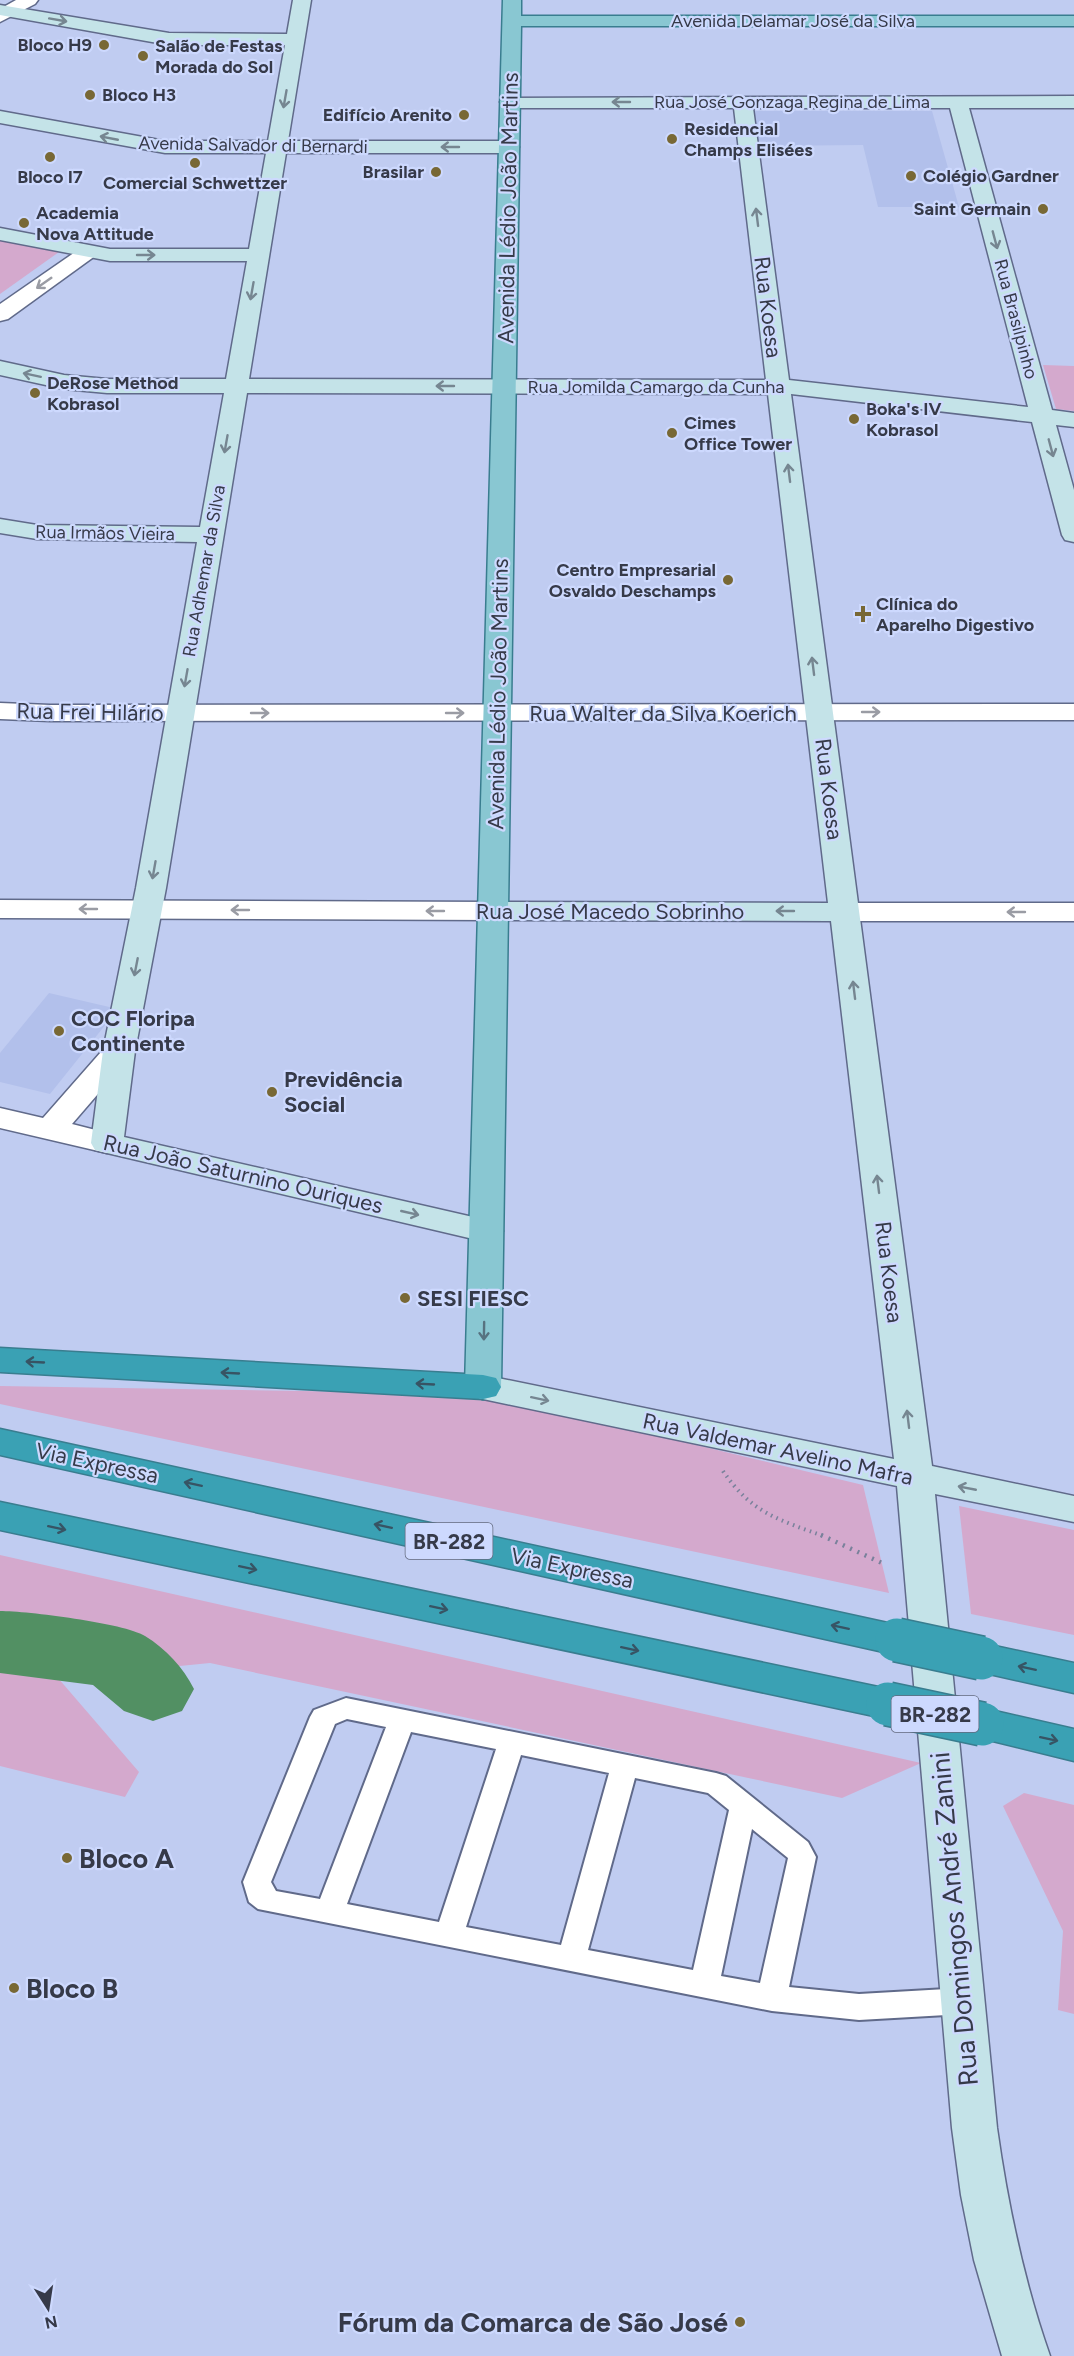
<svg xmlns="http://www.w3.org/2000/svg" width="1074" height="2356" font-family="Figtree,sans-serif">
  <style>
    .built { fill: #b2c0eb }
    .green { fill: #d4a9cd }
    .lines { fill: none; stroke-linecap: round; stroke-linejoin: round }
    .river { fill: #529063; fill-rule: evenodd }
    .lane-casing { stroke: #606a8a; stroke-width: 4 }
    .street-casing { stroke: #606a8a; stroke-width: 3 }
    .secondary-casing { stroke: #606a8a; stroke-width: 3 }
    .primary-casing { stroke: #397d8f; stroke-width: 3 }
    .highway-casing { stroke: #397d8f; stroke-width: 3 }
    .path-far1 { stroke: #79819b; stroke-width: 4; stroke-dasharray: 1.5 4.5; stroke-linecap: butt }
    .path { stroke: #79819b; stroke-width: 4.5; stroke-dasharray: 2 6; stroke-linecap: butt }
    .lane { fill: #fff; fill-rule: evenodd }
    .street { fill: #fff; fill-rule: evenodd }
    .secondary { fill: #c4e3e8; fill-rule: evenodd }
    .primary { fill: #89c7d2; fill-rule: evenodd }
    .highway { fill: #3aa1b4; fill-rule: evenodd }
    .highway-bridge-casing { stroke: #397d8f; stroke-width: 46; stroke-linecap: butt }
    .highway-bridge { stroke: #3aa1b4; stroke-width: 43 }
    .oneway { stroke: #768691 }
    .oneway2 { stroke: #9a9ca4 }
    .oneway3 { stroke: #577280 }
    .oneway4 { stroke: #375464 }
    .poi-dot { fill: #786835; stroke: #cdd9fe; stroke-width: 2 }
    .labels { text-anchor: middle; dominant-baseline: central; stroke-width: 4.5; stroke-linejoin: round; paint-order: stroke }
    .far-street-label { font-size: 18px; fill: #363a49; stroke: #cdd9fe }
    .far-poi-label { font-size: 18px; font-weight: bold; fill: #363a49; stroke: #cdd9fe; text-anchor: start }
    .shield { fill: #cdd9fe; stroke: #636a7f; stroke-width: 1.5 }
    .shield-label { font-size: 21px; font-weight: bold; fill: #363a49 }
    .street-label { font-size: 22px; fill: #363a49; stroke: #cdd9fe }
    .poi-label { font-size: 22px; font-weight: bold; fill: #363a49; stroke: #cdd9fe; text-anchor: start }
    .near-poi-label { font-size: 27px; font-weight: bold; fill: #363a49; stroke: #cdd9fe; text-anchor: start }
    .near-street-label { font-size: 27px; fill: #363a49; stroke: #cdd9fe }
  </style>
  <rect width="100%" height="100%" fill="#c0ccf1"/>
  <g class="built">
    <path d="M 751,111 L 932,111 L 959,207 L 878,207 L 863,145 L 756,146 Z"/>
    <path d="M 49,993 L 118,1009 L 50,1094 L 0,1082 L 0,1053 Z"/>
  </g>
  <g class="green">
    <path d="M 0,238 L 59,252 L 0,294 Z"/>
    <path d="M 1043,365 L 1074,366 L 1074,411 L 1056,409 Z"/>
    <path d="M 0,1386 L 484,1394 L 863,1485 L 889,1593 L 0,1404 Z"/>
    <path d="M 959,1506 L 1074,1530 L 1074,1635 L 971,1614 Z"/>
    <path d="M 0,1555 L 921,1763 L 842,1798 L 210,1663 L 58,1678 L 139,1772 L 125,1797 L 0,1766 Z"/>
    <path d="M 1024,1793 L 1074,1805 L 1074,2014 L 1058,2010 L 1063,1931 L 1003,1806 Z"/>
  </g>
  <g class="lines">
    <path class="river" d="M 0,1611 C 27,1611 124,1623 145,1636 C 166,1649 183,1667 194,1689 L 182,1711 L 153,1721 L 124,1711 L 93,1685 L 0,1673 Z"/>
    <defs>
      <path id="lane" d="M 346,1698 L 716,1773 L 726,1776 L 808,1842 L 816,1857 L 789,1987 L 859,1994 L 964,1988 L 974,1992 L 979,2001 L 974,2010 L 964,2014 L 859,2020 L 772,2011 L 258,1909 L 249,1902 L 243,1882 L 310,1717 L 314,1710 ZM 347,1719 L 386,1727 L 320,1899 L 276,1891 L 271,1882 L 335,1724 ZM 411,1732 L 496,1749 L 439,1922 L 347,1904 ZM 521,1755 L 609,1773 L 561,1945 L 466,1927 ZM 635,1778 L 708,1793 L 729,1810 L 693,1970 L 588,1950 ZM 752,1829 L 788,1858 L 760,1983 L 721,1976 Z"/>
      <g id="street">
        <path d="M 16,0 L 38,0 L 35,4 L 0,22 L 0,9 Z"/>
        <path d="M 88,246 L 95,248 L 99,252 L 95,256 L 8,319 L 0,321 L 0,304 L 81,248 Z"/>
        <path d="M 0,703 L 50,705 L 1074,704 L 1074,720 L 50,721 L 0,719 Z"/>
        <path d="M 0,900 L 493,902 L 503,905 L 508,911 L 503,917 L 493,920 L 0,918 Z"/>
        <path d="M 844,903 L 1074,903 L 1074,921 L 844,921 L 834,918 L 829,912 L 834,906 Z"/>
        <path d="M 119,1041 L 130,1044 L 135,1051 L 72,1124 L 119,1136 L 123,1143 L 119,1150 L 107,1153 L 0,1128 L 0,1108 L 43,1118 L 108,1044 Z"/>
      </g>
      <path id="secondary" d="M 293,0 L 311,0 L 288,141 L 509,141 L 516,143 L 519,147 L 516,151 L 509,153 L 286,153 L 249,379 L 766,380 L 734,108 L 510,108 L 503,106 L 500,102 L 503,98 L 1074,96 L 1074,108 L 969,108 L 1052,410 L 1074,413 L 1074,427 L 1056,425 L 1074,490 L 1074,542 L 1065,540 L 1062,535 L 1032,422 L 791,394 L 932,1466 L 1074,1496 L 1074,1522 L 935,1494 L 997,2128 C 1008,2206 1024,2282 1050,2356 L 1002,2356 L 974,2260 L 961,2195 L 952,2128 L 897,1486 L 483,1399 L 470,1396 L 465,1387 L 470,1378 L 483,1375 L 894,1459 L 831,921 L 493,920 L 483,917 L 478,911 L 483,905 L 493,902 L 828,903 L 768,394 L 247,393 L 166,888 L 135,1051 L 124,1137 L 486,1220 L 498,1223 L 503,1231 L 498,1239 L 486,1242 L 107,1153 L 95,1150 L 91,1143 L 103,1051 L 136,888 L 197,542 L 37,539 L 0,533 L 0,519 L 37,525 L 200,527 L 224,393 L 107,393 L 64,389 L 0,375 L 0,361 L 64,375 L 107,379 L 226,379 L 247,261 L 110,261 L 0,240 L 0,228 L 110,249 L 249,249 L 266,153 L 165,153 L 0,123 L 0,111 L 165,141 L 268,141 L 285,45 L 169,45 L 0,15 L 0,5 L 169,33 L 287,34 ZM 753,108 L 950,108 L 1028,407 L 789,380 Z"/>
      <path id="primary" d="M 503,0 L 521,0 L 521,16 L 1074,16 L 1074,26 L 521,26 L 501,1387 L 496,1396 L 483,1399 L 470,1396 L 465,1387 Z"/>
      <g id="highway">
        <path d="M 0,1348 L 483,1375 L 496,1378 L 501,1387 L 496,1396 L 483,1399 L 0,1372 Z"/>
        <path d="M 0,1429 L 897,1625 L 911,1630 L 916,1640 L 911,1650 L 897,1655 L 0,1455 Z"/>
        <path d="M 0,1502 L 888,1689 L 902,1693 L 908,1704 L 902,1715 L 888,1719 L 0,1530 Z"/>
        <path d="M 981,1643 L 1074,1663 L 1074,1693 L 967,1669 L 961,1658 L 967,1647 Z"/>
        <path d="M 982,1708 L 1074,1729 L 1074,1761 L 968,1735 L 962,1724 L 968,1713 Z"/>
      </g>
    </defs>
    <use href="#lane" class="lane-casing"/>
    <use href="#street" class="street-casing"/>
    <use href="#secondary" class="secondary-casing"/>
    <use href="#primary" class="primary-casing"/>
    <use href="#highway" class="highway-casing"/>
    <path class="path-far1" d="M 723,1471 C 752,1514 780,1520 826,1537"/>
    <path class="path" d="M 821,1535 L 882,1563"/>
    <use href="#lane" class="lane"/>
    <use href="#street" class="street"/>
    <use href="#secondary" class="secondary"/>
    <use href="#primary" class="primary"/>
    <use href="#highway" class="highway"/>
    <defs>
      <g id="highway-bridge">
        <path d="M 897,1640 L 981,1658"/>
        <path d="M 888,1704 L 982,1724"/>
      </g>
    </defs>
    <use href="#highway-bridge" class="highway-bridge-casing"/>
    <use href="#highway-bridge" class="highway-bridge"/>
  </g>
  <defs><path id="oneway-shaft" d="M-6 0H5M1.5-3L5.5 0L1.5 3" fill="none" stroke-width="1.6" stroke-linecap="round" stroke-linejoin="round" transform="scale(1.5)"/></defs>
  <g class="oneway">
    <use href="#oneway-shaft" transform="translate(58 20) rotate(10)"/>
    <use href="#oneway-shaft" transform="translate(285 99) rotate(100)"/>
    <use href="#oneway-shaft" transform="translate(621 102) rotate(-180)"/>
    <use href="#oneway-shaft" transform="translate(109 138) rotate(-169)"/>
    <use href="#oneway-shaft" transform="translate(450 147) rotate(180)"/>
    <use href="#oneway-shaft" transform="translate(757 217) rotate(-97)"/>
    <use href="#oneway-shaft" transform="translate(995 240) rotate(75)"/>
    <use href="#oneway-shaft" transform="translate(146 255)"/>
    <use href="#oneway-shaft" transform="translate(252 291) rotate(100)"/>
    <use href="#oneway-shaft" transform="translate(32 375) rotate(-168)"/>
    <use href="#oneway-shaft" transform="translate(445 386) rotate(-180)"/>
    <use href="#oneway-shaft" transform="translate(226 444) rotate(100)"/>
    <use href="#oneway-shaft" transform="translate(1051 448) rotate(75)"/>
    <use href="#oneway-shaft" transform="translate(789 473) rotate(-97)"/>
    <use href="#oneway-shaft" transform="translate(813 666) rotate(-97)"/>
    <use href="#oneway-shaft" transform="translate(186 678) rotate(100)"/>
    <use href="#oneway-shaft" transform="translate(154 870) rotate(100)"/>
    <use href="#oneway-shaft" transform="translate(785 911) rotate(-180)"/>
    <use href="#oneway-shaft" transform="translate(136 967) rotate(101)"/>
    <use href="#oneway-shaft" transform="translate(854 990) rotate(-97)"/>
    <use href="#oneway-shaft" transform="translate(878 1184) rotate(-97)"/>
    <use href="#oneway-shaft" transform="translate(410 1213) rotate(13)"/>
    <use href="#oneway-shaft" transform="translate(540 1399) rotate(12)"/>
    <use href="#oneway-shaft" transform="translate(908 1419) rotate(-97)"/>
    <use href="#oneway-shaft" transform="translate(967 1488) rotate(-169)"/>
  </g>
  <g class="oneway2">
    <use href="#oneway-shaft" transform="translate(44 283) rotate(145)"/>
    <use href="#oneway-shaft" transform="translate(871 712)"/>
    <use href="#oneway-shaft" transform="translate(260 713)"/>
    <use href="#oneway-shaft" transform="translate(455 713)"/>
    <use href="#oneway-shaft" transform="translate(88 909) rotate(-180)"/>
    <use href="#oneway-shaft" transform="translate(240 910) rotate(-180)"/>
    <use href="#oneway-shaft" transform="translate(435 911) rotate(-180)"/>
    <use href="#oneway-shaft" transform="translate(1016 912) rotate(-180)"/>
  </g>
  <use class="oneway3" href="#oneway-shaft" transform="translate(484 1331) rotate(91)"/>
  <g class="oneway4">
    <use href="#oneway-shaft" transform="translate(35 1362) rotate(-177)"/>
    <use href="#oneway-shaft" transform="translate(230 1373) rotate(-177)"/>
    <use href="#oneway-shaft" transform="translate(425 1384) rotate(-177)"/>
    <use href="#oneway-shaft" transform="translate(193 1484) rotate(-168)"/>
    <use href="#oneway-shaft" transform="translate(383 1526) rotate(-168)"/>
    <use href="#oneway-shaft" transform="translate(57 1528) rotate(12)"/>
    <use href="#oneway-shaft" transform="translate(248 1568) rotate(12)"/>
    <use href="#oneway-shaft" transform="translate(439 1608) rotate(12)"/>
    <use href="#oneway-shaft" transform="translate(840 1627) rotate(-168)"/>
    <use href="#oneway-shaft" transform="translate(630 1649) rotate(12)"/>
    <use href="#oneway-shaft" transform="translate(1027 1668) rotate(-168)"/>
    <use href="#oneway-shaft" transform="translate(1049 1739) rotate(12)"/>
  </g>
  <g class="poi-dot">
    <circle cx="104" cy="45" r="6"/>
    <circle cx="143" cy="56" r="6"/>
    <circle cx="90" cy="95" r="6"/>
    <circle cx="464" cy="115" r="6"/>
    <circle cx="672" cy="139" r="6"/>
    <circle cx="50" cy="157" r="6"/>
    <circle cx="195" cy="163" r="6"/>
    <circle cx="436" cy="172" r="6"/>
    <circle cx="911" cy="176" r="6"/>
    <circle cx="1043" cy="209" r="6"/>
    <circle cx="24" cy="223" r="6"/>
    <circle cx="35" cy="393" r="6"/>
    <circle cx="854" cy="419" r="6"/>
    <circle cx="672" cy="433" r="6"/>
    <circle cx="728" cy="580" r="6"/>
    <path d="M860 605h6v6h6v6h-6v6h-6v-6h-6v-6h6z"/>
    <circle cx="59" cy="1031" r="6"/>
    <circle cx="272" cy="1092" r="6"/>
    <circle cx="405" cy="1298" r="6"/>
    <circle cx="67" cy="1858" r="6"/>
    <circle cx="14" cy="1988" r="6"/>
    <circle cx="740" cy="2322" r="6"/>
  </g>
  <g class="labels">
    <g class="far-street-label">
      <text x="793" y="21">Avenida Delamar José da Silva</text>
      <text x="792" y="102">Rua José Gonzaga Regina de Lima</text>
      <text transform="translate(253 145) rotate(1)">Avenida Salvador di Bernardi</text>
      <text transform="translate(1016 319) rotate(75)">Rua Brasilpinho</text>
      <text x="656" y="387">Rua Jomilda Camargo da Cunha</text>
      <text transform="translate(105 533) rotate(1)">Rua Irmãos Vieira</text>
      <text transform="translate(204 571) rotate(-80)">Rua Adhemar da Silva</text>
    </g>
    <g class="far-poi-label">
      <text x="92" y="45" text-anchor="end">Bloco H9</text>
      <text x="155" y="46">Salão de Festas<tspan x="155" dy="21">Morada do Sol</tspan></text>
      <text x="102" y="95">Bloco H3</text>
      <text x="452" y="115" text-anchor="end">Edifício Arenito</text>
      <text x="684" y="129">Residencial<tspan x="684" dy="21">Champs Elisées</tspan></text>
      <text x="424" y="172" text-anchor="end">Brasilar</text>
      <text x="923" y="176">Colégio Gardner</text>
      <text x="50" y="177" text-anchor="middle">Bloco I7</text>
      <text x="195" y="183" text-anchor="middle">Comercial Schwettzer</text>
      <text x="1031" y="209" text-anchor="end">Saint Germain</text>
      <text x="36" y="213">Academia<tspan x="36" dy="21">Nova Attitude</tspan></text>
      <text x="47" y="383">DeRose Method<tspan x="47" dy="21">Kobrasol</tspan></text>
      <text x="866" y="409">Boka's IV<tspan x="866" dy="21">Kobrasol</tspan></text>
      <text x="684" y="423">Cimes<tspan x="684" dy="21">Office Tower</tspan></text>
      <text x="716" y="570" text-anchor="end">Centro Empresarial<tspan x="716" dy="21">Osvaldo Deschamps</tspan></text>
      <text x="876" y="604">Clínica do<tspan x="876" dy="21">Aparelho Digestivo</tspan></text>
    </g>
    <g class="shield">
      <rect x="405.5" y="1523" width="87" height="36" rx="4.5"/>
      <rect x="891.5" y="1696" width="87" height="36" rx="4.5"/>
    </g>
    <g class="shield-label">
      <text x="449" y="1541">BR-282</text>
      <text x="935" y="1714">BR-282</text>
    </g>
    <g class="street-label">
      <text transform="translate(508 208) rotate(-89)">Avenida Lédio João Martins</text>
      <text transform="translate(768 307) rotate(83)">Rua Koesa</text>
      <text transform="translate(498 694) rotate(-89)">Avenida Lédio João Martins</text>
      <text transform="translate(90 712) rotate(1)">Rua Frei Hilário</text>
      <text x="663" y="713">Rua Walter da Silva Koerich</text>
      <text transform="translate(829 789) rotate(83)">Rua Koesa</text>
      <text x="610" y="911">Rua José Macedo Sobrinho</text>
      <text transform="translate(243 1174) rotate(13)">Rua João Saturnino Ouriques</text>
      <text transform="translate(889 1272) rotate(83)">Rua Koesa</text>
      <text transform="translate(778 1449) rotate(12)">Rua Valdemar Avelino Mafra</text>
      <text transform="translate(97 1463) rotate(12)">Via Expressa</text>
      <text transform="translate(572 1568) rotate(12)">Via Expressa</text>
    </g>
    <g class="poi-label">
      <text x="71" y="1018">COC Floripa<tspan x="71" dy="25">Continente</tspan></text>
      <text x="284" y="1079">Previdência<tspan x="284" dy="25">Social</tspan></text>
      <text x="417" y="1298">SESI FIESC</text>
    </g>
    <g class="near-poi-label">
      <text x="79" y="1858">Bloco A</text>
      <text x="26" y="1988">Bloco B</text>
      <text x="728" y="2322" text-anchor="end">Fórum da Comarca de São José</text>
    </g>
    <g class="near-street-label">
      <text transform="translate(954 1919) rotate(-95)">Rua Domingos André Zanini</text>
    </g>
  </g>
  <g transform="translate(48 2308) rotate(168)" stroke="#cdd9fe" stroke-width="4.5" paint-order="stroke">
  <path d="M0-4.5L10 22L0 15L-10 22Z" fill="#363a49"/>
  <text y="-9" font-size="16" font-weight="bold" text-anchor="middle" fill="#363a49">N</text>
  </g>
</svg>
